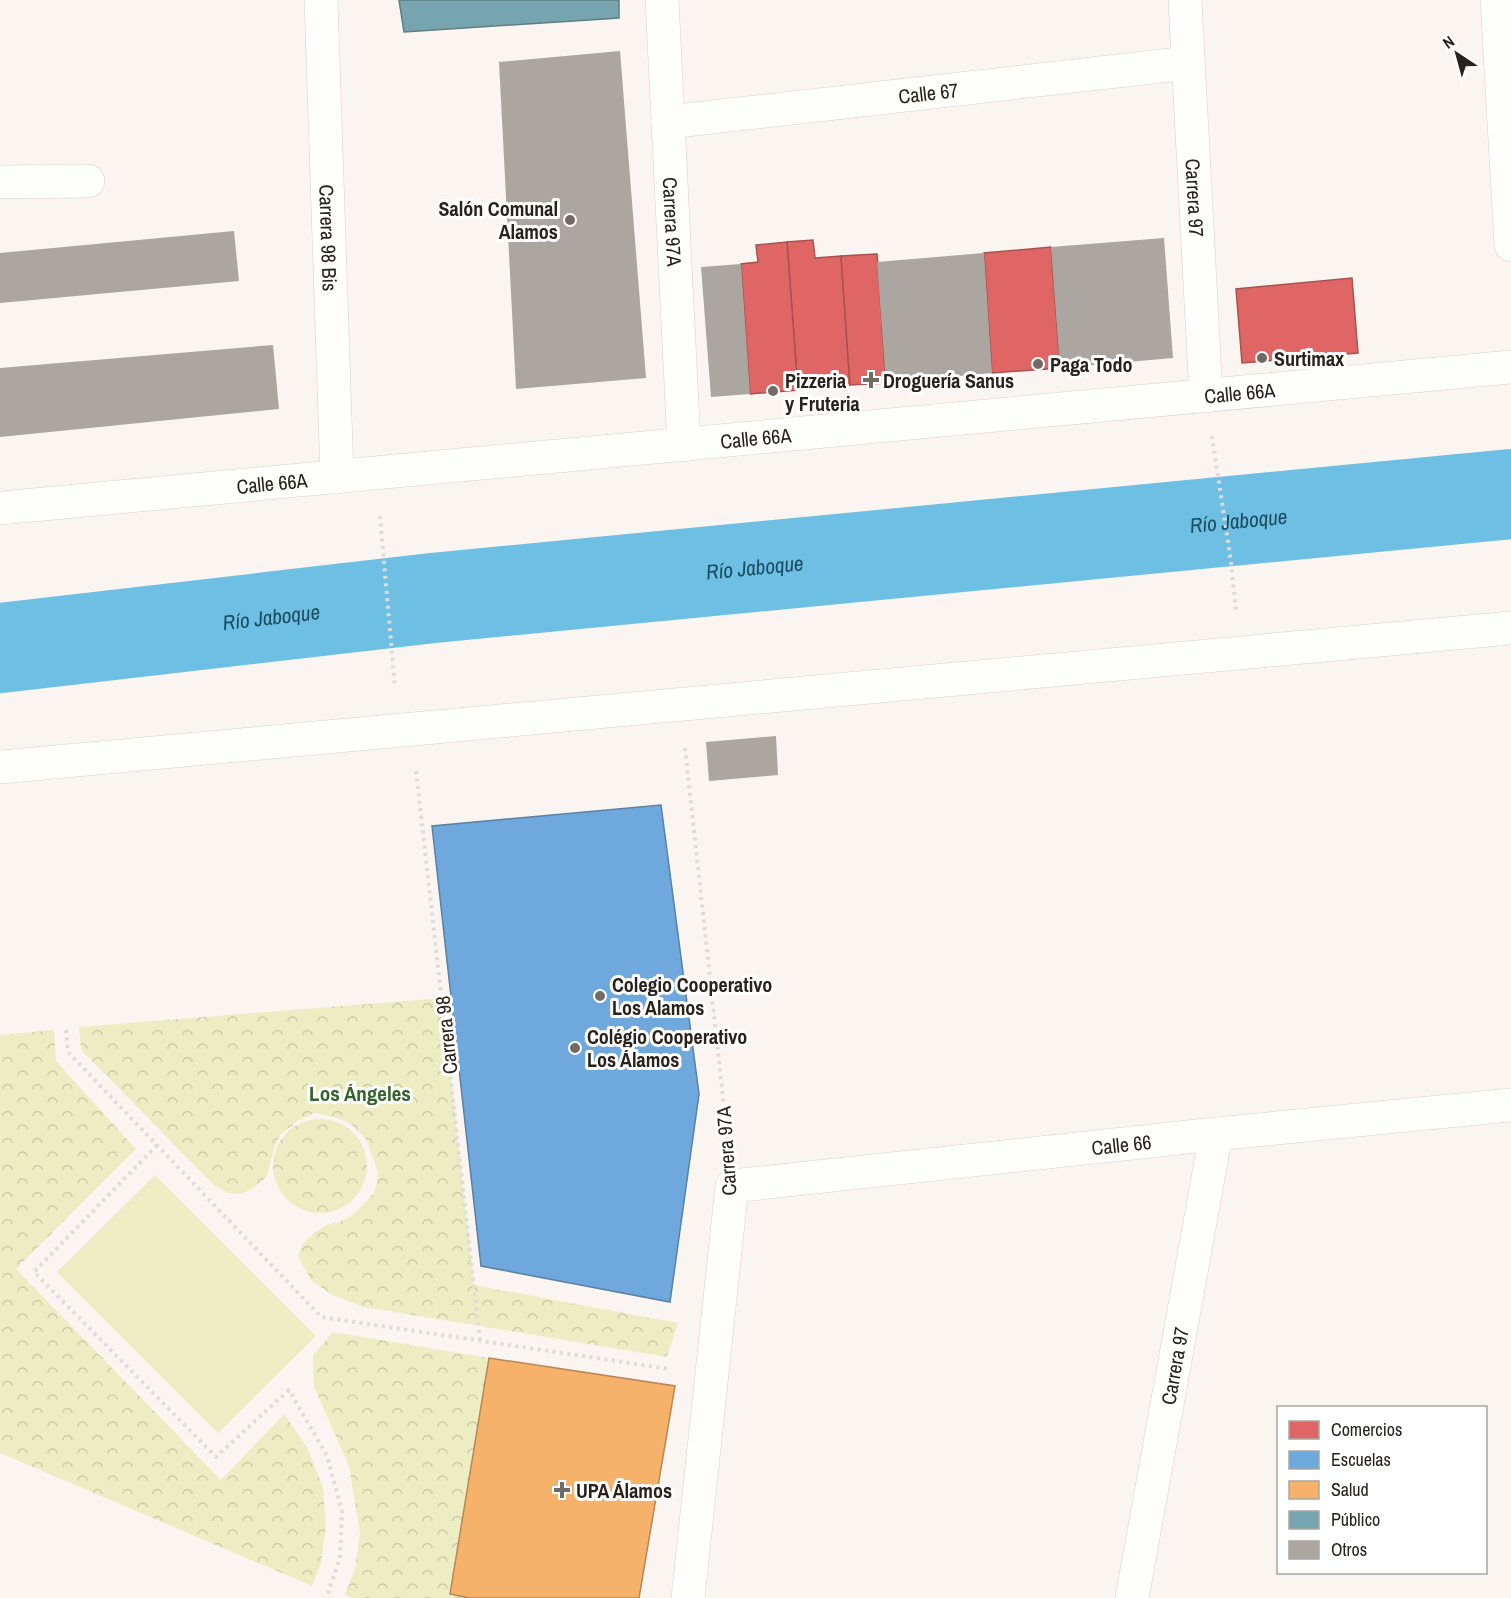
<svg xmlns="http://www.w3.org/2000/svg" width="1511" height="1598" font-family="'Archivo Narrow',sans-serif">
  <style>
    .park { fill: url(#park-crowns) }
    .garden { fill: #ededc4 }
    .shops { fill: #e06666; stroke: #a9514f; stroke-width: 1.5 }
    .schools { fill: #6fa8dc; stroke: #5a80a2; stroke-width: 1.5 }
    .health { fill: #f6b26b; stroke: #b88653; stroke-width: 1.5 }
    .public { fill: #76a5af; stroke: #5f7d82; stroke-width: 1.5 }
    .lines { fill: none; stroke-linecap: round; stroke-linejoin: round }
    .river { stroke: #6dbfe3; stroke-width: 90 }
    .building { fill: #aba6a0 }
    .street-casing { stroke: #d7d0cb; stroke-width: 34 }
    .secondary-casing { stroke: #d7d0cb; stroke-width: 34 }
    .path { stroke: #dedcdb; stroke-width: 4; stroke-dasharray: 3 4.5; stroke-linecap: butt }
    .street { stroke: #fefefd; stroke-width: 33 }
    .secondary { stroke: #fefefd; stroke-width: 33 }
    .poi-dot { fill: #726b65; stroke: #fff; stroke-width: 2 }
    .labels { text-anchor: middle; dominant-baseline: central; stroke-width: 6; stroke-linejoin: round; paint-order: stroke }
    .street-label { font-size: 20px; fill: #29211a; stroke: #fff }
    .poi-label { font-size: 20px; font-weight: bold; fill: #29211a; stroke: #fff; text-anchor: start }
    .water-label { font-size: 21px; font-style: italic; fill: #1c4b61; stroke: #fff }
    .neighbourhood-label { font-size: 21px; font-weight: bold; fill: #34632b; stroke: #fff }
  </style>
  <defs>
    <pattern id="park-crowns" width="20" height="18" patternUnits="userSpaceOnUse" patternTransform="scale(1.5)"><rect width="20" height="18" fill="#ededc4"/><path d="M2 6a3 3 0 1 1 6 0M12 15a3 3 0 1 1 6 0" fill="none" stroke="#cbcba8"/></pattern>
  </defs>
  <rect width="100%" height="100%" fill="#faf5f1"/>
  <g class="park">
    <path d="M 442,998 L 474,1285 L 678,1323 L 667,1357 L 364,1307 L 332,1295 L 311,1280 L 298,1256 L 302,1245 L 314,1233 L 326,1225 L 340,1222 L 354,1214 L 374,1193 L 377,1183 L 378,1173 L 374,1160 L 366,1139 L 352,1125 L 338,1118 L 314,1113 L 296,1122 L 280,1135 L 274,1148 L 267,1176 L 252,1189 L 240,1194 L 228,1193 L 214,1185 L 81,1050 L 79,1027 Z"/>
    <path d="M 54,1030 L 56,1061 L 136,1149 L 16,1269 L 221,1480 L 284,1414 L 307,1447 L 323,1487 L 326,1527 L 321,1563 L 312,1586 L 0,1453 L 0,1035 Z"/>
    <circle cx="320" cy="1166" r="47"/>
    <path d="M 333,1332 L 489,1358 L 450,1593 L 469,1598 L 352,1598 L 345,1595 L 355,1569 L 360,1533 L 349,1466 L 314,1387 L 313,1355 Z"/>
  </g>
  <path class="garden" d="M 155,1175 L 316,1336 L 218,1433 L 57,1272 Z"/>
  <g class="shops">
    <path d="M 813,240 L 815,258 L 841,256 L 850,385 L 798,390 L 787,242 Z"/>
    <path d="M 787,242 L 798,390 L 750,394 L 741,264 L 758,262 L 756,245 Z"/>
    <path d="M 1051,247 L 1060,368 L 992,373 L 984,253 Z"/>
    <path d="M 877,254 L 886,383 L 850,385 L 841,256 Z"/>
    <path d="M 1352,278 L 1358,353 L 1242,363 L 1236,289 Z"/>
  </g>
  <path class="schools" d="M 661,805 L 699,1094 L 670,1302 L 481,1266 L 432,826 Z"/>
  <path class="health" d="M 489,1358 L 675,1386 L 639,1598 L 469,1598 L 450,1594 Z"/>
  <path class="public" d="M 399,0 L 619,0 L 619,18 L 404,32 Z"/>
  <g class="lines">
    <path class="river" id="s1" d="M 0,648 L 433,598 L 1511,494"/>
  </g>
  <g class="building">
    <path d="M 620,51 L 646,378 L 516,389 L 499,62 Z"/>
    <path d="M 234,231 L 239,281 L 0,303 L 0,253 Z"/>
    <path d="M 1164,238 L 1173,358 L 1060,368 L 1051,247 Z"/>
    <path d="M 984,253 L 992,373 L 886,383 L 877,262 Z"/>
    <path d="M 741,264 L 750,394 L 711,397 L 701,267 Z"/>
    <path d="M 273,345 L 279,409 L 0,437 L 0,368 Z"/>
    <path d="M 776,736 L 778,775 L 709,781 L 706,742 Z"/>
  </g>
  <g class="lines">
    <defs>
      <g id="street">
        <path id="s2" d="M 321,0 L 337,477"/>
        <path id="s3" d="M 662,0 L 684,445"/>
        <path id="s4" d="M 1185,0 L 1206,396"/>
        <path d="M 1497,0 L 1511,245"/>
        <path id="s5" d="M 668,122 L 1188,63"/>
        <path d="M 0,182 L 88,181"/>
        <path id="s6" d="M 688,1598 L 732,1186 L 1216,1134 L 1511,1105"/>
        <path id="s7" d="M 1132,1598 L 1216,1134"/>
      </g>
      <g id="secondary">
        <path id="s8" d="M 0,508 L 1511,367"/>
        <path d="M 0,767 L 1511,628"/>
      </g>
    </defs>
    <use href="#street" class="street-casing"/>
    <use href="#secondary" class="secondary-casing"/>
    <g class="path">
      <path d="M 1212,436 L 1231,562 L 1236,610"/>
      <path d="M 380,516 L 395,688"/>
      <path d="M 685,748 L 728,1143"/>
      <path d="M 416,771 L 480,1340"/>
      <path d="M 66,1030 L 68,1052 L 321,1317 L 670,1369"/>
      <path d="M 157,1145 L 34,1272 L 216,1457 L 289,1390 L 327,1456 L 342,1511 L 340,1558 L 327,1596"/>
    </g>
    <use href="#street" class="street"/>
    <use href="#secondary" class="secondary"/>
  </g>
  <g class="poi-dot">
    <circle cx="570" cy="220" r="6"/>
    <circle cx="1262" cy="358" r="6"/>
    <circle cx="1038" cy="364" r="6"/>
    <path d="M868 371h6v6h6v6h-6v6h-6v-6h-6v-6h6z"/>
    <circle cx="773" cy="391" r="6"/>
    <circle cx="600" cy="996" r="6"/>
    <circle cx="575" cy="1048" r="6"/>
    <path d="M559 1481h6v6h6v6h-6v6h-6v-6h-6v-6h6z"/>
  </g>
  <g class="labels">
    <g class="street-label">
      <text stroke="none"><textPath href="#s5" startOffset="262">Calle 67</textPath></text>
      <text stroke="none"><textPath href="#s4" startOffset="198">Carrera 97</textPath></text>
      <text stroke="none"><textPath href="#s3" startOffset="222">Carrera 97A</textPath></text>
      <text stroke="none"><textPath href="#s2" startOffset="238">Carrera 98 Bis</textPath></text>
      <text stroke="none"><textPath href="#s8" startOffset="1245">Calle 66A</textPath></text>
      <text stroke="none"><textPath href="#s8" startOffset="759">Calle 66A</textPath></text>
      <text stroke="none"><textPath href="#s8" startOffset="273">Calle 66A</textPath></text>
      <text transform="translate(446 1035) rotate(-96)">Carrera 98</text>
      <text stroke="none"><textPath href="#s6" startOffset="806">Calle 66</textPath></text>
      <text transform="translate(726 1151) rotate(-94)">Carrera 97A</text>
      <text stroke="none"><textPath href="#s7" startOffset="236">Carrera 97</textPath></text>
    </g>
    <g class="poi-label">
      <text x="558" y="208" text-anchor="end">Salón Comunal<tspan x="558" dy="23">Alamos</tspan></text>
      <text x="1274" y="358">Surtimax</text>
      <text x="1050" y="364">Paga Todo</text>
      <text x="785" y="380">Pizzeria<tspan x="785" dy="23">y Fruteria</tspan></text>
      <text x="883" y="380">Droguería Sanus</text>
      <text x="612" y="984">Colegio Cooperativo<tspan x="612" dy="23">Los Alamos</tspan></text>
      <text x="587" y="1036">Colégio Cooperativo<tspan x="587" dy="23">Los Álamos</tspan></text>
      <text x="576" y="1490">UPA Álamos</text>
    </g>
    <g class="water-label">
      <text stroke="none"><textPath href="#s1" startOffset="1245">Río Jaboque</textPath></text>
      <text stroke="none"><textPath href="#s1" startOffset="759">Río Jaboque</textPath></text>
      <text stroke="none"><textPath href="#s1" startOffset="273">Río Jaboque</textPath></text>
    </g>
    <g class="neighbourhood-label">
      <text x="360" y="1093">Los Ángeles</text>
    </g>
  </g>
  <rect x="1277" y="1406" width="210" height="168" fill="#ffffff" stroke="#a9a6a3" stroke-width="1.5"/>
  <rect x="1289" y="1421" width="30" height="18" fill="#e06666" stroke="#a9a6a3" stroke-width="1.5"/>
  <text x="1331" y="1436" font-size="18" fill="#29211a">Comercios</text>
  <rect x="1289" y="1451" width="30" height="18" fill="#6fa8dc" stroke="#a9a6a3" stroke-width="1.5"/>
  <text x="1331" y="1466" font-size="18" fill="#29211a">Escuelas</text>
  <rect x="1289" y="1481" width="30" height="18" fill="#f6b26b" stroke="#a9a6a3" stroke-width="1.5"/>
  <text x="1331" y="1496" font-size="18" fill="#29211a">Salud</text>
  <rect x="1289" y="1511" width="30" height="18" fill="#76a5af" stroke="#a9a6a3" stroke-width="1.5"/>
  <text x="1331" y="1526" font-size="18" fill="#29211a">Público</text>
  <rect x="1289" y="1541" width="30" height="18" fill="#aba6a0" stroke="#a9a6a3" stroke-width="1.5"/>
  <text x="1331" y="1556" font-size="18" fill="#29211a">Otros</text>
  <g transform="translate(1457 54) rotate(324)" stroke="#ffffff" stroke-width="4.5" paint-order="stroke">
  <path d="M0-4.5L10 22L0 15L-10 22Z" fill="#29211a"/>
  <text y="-9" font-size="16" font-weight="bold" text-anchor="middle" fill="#29211a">N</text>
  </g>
</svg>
